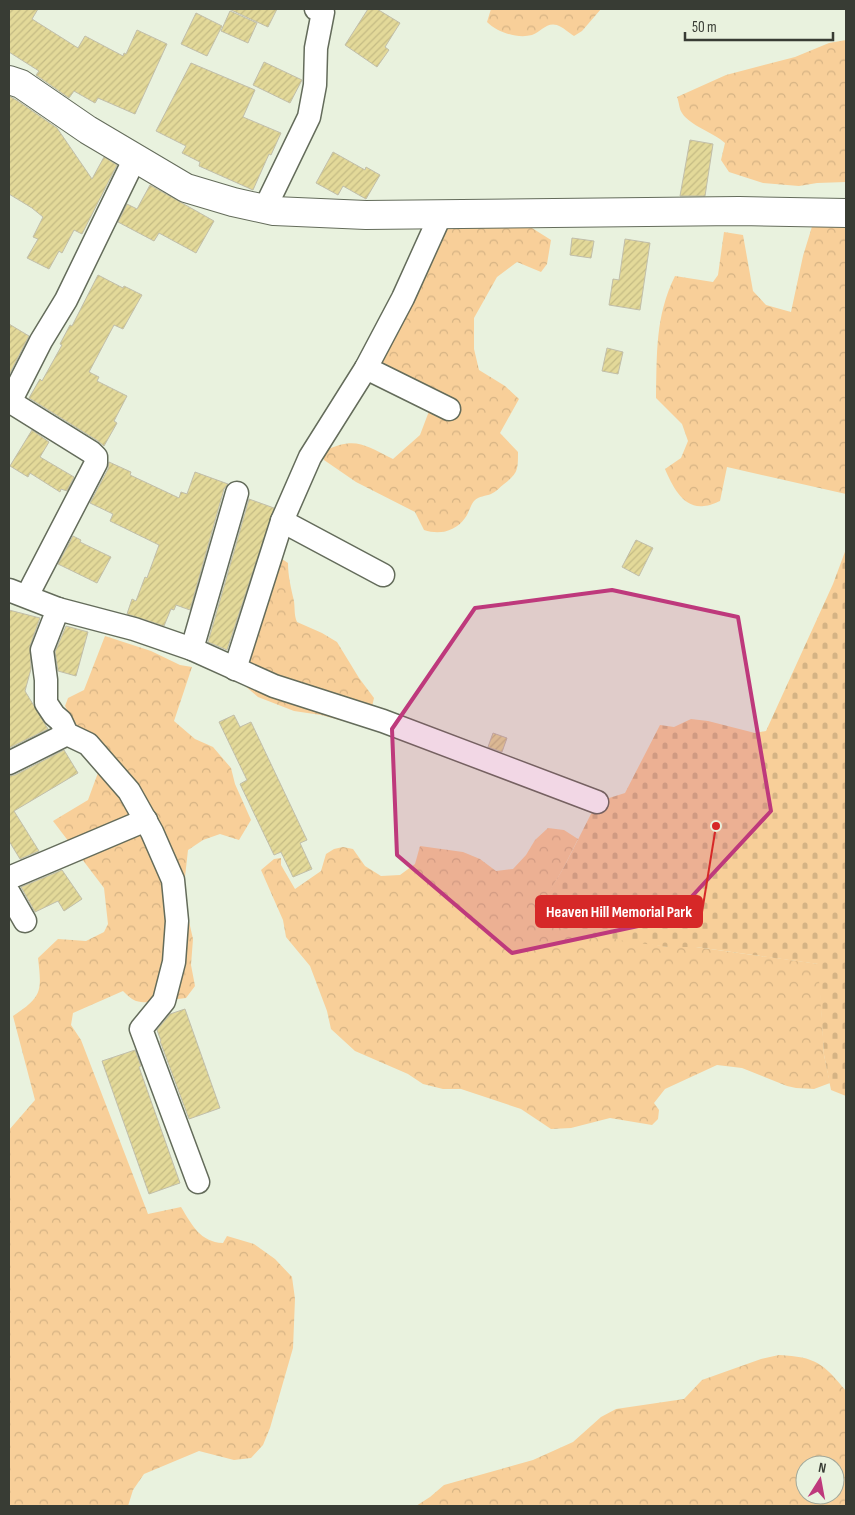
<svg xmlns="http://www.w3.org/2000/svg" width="855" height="1515" font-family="'Sofia Sans Condensed',sans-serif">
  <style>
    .forest { fill: url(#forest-crowns); fill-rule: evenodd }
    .cemetery { fill: url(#cemetery-stones) }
    .building { fill: url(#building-hatch); stroke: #c1beaa }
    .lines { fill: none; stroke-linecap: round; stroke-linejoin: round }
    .street-casing { stroke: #646c5b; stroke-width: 25 }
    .secondary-casing { stroke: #646c5b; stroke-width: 30 }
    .street { stroke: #fff; stroke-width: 22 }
    .secondary { stroke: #fff; stroke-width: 28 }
    .marked { fill: #be397c; fill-opacity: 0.2; stroke: #be397c; stroke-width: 4; stroke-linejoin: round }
    .leader { fill: none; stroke: #d62828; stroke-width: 2 }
    .callout-dot { fill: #d62828; stroke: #e9f2de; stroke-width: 2 }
    .callout { fill: #d62828; stroke: #d62828; stroke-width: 2 }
    .callout-label { font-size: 16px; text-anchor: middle; font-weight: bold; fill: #fff }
  </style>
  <defs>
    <pattern id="forest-crowns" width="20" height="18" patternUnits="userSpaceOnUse" patternTransform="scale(1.25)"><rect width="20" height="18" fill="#f8cf99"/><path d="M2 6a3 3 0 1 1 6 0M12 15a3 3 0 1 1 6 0" fill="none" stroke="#d5b384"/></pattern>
    <pattern id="cemetery-stones" width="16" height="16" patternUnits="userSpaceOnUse" patternTransform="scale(1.25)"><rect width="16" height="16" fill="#f8cf99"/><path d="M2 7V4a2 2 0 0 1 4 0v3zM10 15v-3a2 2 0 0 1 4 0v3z" fill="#d5b384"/></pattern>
    <pattern id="building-hatch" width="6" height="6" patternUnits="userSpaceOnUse" patternTransform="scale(1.25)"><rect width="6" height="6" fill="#e3d999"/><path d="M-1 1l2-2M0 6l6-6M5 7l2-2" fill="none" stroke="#c4bb84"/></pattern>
  </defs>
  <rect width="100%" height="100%" fill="#e9f2de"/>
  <g class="forest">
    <path d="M 491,9 L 601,9 L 582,31 L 574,36 C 569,33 563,27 557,25 C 546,22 541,32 532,35 C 517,39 497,32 487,22 Z"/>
    <path d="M 846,40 L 846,182 L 817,183 L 799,186 L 763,183 L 729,172 L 721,160 L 725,143 C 714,133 689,125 682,113 C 679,109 679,101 677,97 L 726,75 L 795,57 L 829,43 Z"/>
    <path d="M 814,220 L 846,226 L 846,494 L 727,467 L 720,501 C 715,503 709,506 704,506 C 683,509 672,485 665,469 L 681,458 L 688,441 L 682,424 L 656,398 C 657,355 655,316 675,276 L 713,282 L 718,275 L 724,232 L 743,235 L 753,291 L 766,305 L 791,312 L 803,256 Z"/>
    <path d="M 423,222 L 532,228 L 551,240 L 547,264 L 541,272 L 517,262 L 497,277 L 474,318 L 474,349 L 479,370 L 505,386 L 519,399 L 500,433 L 518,452 C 518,470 518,473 504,484 C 500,487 496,492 491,494 C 486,496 479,496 474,501 C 470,506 469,513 465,518 C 455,532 439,535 424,530 L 415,512 L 356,482 L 324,460 L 324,451 C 356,436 364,445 393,459 L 420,435 L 434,398 L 380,363 L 399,332 L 436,240 Z"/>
    <path d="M 282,559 L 288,563 C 288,576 291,588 294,601 C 295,609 294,615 297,622 L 322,633 L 337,642 L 359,678 L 374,698 L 368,724 L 358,725 L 321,715 L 294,711 L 258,697 L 238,680 Z"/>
    <path d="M 105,636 L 151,651 L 180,665 L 192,667 L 174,721 L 195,739 L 213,747 L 231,768 L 235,784 L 251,820 L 239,840 L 220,834 L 203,840 L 188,850 L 183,895 L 193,939 L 191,965 L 195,986 L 186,998 C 173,999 148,1005 136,1001 C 131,999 127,995 123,991 L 73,1013 L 71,1025 L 81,1040 L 148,1214 L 181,1207 C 192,1225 200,1242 223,1243 L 227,1236 L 254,1244 L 275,1259 L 292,1277 L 295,1299 L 293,1348 L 270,1428 L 263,1445 L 251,1458 L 234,1460 L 199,1451 L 144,1474 L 133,1490 L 128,1506 L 9,1506 L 9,1130 L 35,1100 L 13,1016 C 42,997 42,992 38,958 L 58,939 L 86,941 L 104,932 L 108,924 L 104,888 L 53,821 L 88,800 L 106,751 L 74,723 L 65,706 L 68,698 L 84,690 Z"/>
    <path d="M 548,828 L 564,830 L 578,839 L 564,867 L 537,914 L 550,926 L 668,947 L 696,947 L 819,964 L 824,1055 L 830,1083 L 814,1089 L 796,1088 L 787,1086 L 742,1068 L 717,1065 L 665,1089 L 654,1103 L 659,1110 L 658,1119 L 652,1125 L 610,1118 L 571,1128 L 551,1129 L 521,1109 L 461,1089 L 443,1089 L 423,1084 L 408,1074 L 355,1051 L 331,1029 L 327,1011 L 310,966 L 286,937 L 283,920 L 261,870 L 274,859 L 281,858 L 281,865 L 295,889 L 321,871 L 326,854 L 334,849 L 343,847 L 353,849 L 365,866 L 381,876 L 400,875 L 415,864 L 420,846 L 463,852 L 480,859 L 496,871 L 513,869 L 526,855 L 535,840 Z"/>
    <path d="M 779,1355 C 816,1357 823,1363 846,1391 L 846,1506 L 416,1506 L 430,1497 L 444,1485 L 533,1460 L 573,1442 L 601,1417 L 616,1409 L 684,1399 L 702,1380 L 761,1359 ZM 805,1465 L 835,1465 L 835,1495 L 805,1495 Z"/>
  </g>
  <path class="cemetery" d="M 846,549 L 846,1096 L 831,1090 L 824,1055 L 818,964 L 696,947 L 668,947 L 624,941 L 550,926 L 536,914 L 564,867 L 591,814 L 606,799 L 625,793 L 660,725 L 674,727 L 691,719 L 708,721 L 755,733 L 766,731 L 833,584 Z"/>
  <g class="building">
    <path d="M 9,9 L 38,9 L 32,19 L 78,48 L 85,36 L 123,56 L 124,53 L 126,54 L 137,30 L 167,44 L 135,114 L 98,98 L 95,103 L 74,91 L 69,98 L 36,75 L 39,71 L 9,52 Z"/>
    <path d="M 229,9 L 277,9 L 268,27 Z"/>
    <path d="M 368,9 L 377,9 L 400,23 L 385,47 L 389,50 L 377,67 L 345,45 Z"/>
    <path d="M 230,11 L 257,23 L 248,43 L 221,31 Z"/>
    <path d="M 196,13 L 222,26 L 207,56 L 181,44 Z"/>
    <path d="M 264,62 L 302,80 L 290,103 L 253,85 Z"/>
    <path d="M 191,63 L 255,90 L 243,117 L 281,133 L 271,155 L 269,154 L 253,190 L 199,166 L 200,162 L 182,153 L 186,146 L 156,131 Z"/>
    <path d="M 9,96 L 18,101 L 57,128 L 92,179 L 104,157 L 117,165 L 82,234 L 74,230 L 62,253 L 59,251 L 49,269 L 27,258 L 38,239 L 33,237 L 43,217 L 32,208 L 9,194 Z"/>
    <path d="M 690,140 L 713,144 L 705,196 L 680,196 Z"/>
    <path d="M 333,152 L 365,170 L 366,167 L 380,175 L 366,199 L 343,186 L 338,195 L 316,183 Z"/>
    <path d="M 150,185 L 214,221 L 196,253 L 159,233 L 154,241 L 118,222 L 127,204 L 137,209 Z"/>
    <path d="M 572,238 L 594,241 L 591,258 L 570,255 Z"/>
    <path d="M 625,239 L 650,243 L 640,310 L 609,305 L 613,279 L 619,280 Z"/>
    <path d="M 98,275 L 123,288 L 124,286 L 142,295 L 123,329 L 114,325 L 89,372 L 99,377 L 97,381 L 127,396 L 114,421 L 117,423 L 104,446 L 98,441 L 29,398 L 40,379 L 42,381 L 62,345 L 60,344 L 70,325 L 72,326 Z"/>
    <path d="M 9,324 L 29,336 L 9,375 Z"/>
    <path d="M 607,348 L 623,352 L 618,374 L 602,371 Z"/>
    <path d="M 32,430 L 49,442 L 40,457 L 74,477 L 67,491 L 61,489 L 60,492 L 30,473 L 28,477 L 10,466 Z"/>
    <path d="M 109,462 L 131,472 L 130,475 L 179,498 L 181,492 L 187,494 L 195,472 L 228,484 L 224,489 L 190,610 L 176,605 L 174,610 L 171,609 L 164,626 L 127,614 L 132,599 L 136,601 L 145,577 L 147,578 L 159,545 L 110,521 L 113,514 L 90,503 L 108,469 Z"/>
    <path d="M 249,499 L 274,508 L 227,650 L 208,642 Z"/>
    <path d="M 73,536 L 81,540 L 80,542 L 111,557 L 97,583 L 58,564 Z"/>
    <path d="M 636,540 L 653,548 L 639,576 L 622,567 Z"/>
    <path d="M 9,610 L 40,618 L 30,646 L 31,669 L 25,691 L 48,729 L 9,748 Z"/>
    <path d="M 66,626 L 88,632 L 76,676 L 58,671 L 55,652 Z"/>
    <path d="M 234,715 L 240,727 L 251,722 L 307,840 L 300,843 L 312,869 L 293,877 L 281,852 L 274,855 L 240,784 L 247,780 L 219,722 Z"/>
    <path d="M 493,733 L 507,738 L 502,752 L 488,747 Z"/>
    <path d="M 64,750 L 78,773 L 14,811 L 39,851 L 20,859 L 9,841 L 9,776 L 15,775 Z"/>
    <path d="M 62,870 L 82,899 L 64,911 L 58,901 L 35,912 L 21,887 Z"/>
    <path d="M 185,1009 L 220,1108 L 189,1119 L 160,1041 L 161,1041 L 157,1030 L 170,1014 Z"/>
    <path d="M 135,1050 L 141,1066 L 139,1067 L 180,1183 L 149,1194 L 102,1061 Z"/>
  </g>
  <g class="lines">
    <defs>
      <g id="street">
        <path d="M 264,210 L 309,117 L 315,85 L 316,48 L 323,12 L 316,9"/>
        <path d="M 366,368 L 449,409"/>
        <path d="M 9,401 L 91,452 L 96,457 L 96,463 L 27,596"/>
        <path d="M 10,402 L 41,341 L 66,300 L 135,158"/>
        <path d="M 282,521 L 383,575"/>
        <path d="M 9,590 L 58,609 L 134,629 L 192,649 L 274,686 L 383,721 L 597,802"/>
        <path d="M 58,609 L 42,650 L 46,680 L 46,703 L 54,715 L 61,721 L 67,734 L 88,744 L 129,791 L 152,832 L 173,880 L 177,921 L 174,962 L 164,1001 L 141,1029 L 198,1182"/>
        <path d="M 192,649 L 237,493"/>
        <path d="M 235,669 L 282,521 L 310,457 L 366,368 L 403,298 L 441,214"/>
        <path d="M 9,763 L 67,734"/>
        <path d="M 9,878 L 146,820"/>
        <path d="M 9,893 L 25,921"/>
      </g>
      <path id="secondary" d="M 9,80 L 21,84 L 88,130 L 186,188 L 233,202 L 274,211 L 366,215 L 739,211 L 846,213"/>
    </defs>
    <use href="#street" class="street-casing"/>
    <use href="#secondary" class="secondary-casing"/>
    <use href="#street" class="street"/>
    <use href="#secondary" class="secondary"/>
  </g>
  <path class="marked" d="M 612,590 L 738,617 L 771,811 L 671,919 L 512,953 L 397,855 L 392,729 L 475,608 Z"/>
  <path class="leader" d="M716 826L702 912"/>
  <circle class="callout-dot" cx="716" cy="826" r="5"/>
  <rect class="callout" x="536" y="896" width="166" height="31" rx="5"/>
  <g class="callout-label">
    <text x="619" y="917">Heaven Hill Memorial Park</text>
  </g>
  <rect width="855" height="1515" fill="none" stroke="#383c34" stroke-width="20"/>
  <g transform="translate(820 1480) rotate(11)"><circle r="24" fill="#e9f2de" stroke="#a2a99a"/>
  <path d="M0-4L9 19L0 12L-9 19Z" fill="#be397c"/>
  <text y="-8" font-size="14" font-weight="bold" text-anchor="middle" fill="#383c34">N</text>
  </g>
  <path d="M685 32v8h148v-8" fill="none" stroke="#383c34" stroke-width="2.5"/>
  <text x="692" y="32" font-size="15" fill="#383c34" stroke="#e9f2de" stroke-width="4" paint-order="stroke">50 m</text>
</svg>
